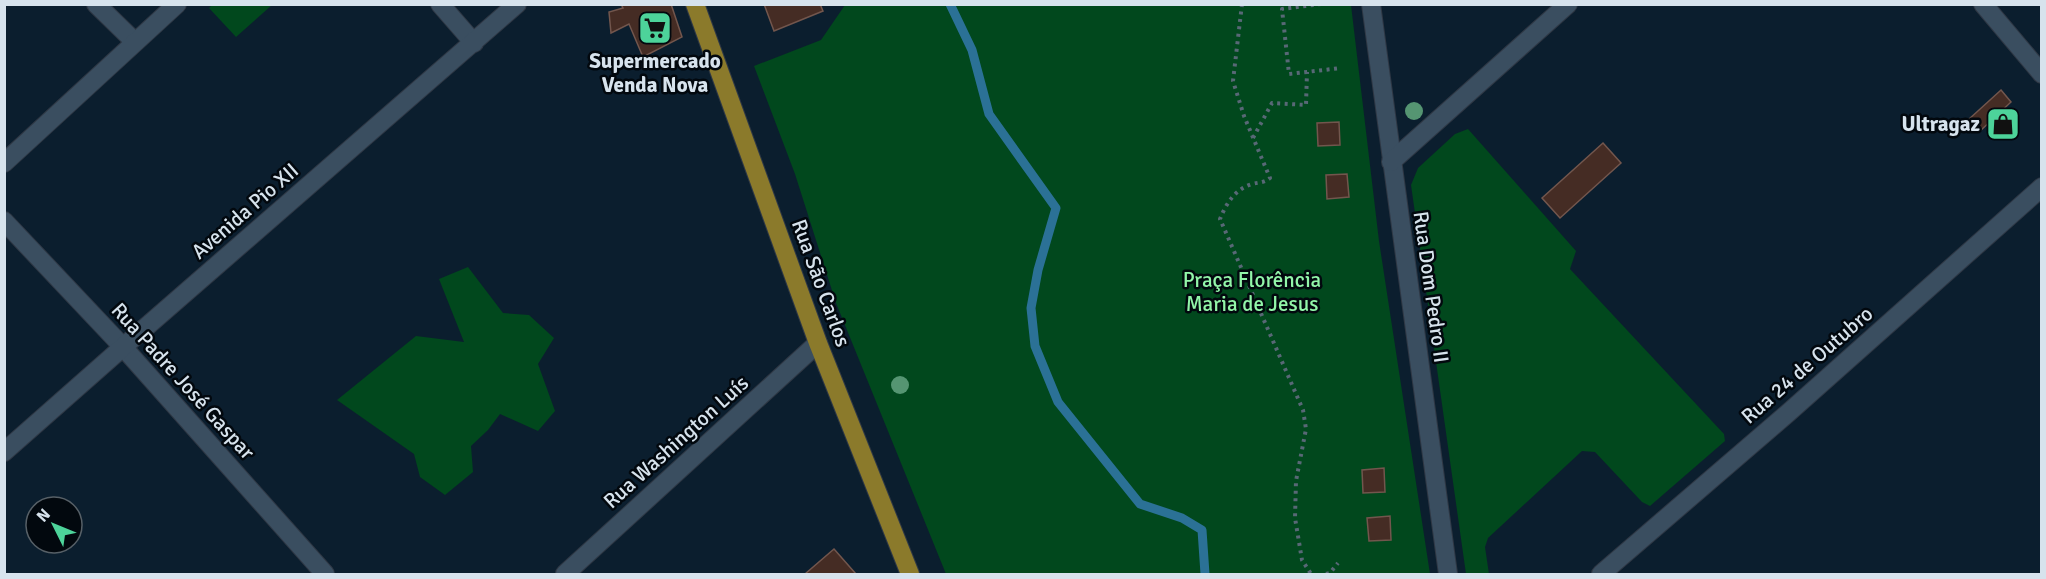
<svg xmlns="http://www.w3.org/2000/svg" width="2046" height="579" font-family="Signika,sans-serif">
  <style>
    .green { fill: #01481d }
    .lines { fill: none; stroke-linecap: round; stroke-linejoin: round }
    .stream { stroke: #2b7196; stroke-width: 9 }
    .building { fill: #452c24; stroke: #72564d; stroke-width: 1.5 }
    .minor-casing { stroke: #2f3845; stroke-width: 20 }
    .major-casing { stroke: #2f3845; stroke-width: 20 }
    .path { stroke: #586876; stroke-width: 4; stroke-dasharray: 3 4.5; stroke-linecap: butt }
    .minor { stroke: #3a4e60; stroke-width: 18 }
    .major { stroke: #8b7a2b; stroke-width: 18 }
    .tree { fill: #559572 }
    .labels { text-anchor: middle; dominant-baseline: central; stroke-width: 5; stroke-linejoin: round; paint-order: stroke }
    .poi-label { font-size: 21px; font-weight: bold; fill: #d7e3ed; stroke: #02080e }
    .street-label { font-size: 21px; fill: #d7e3ed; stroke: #02080e }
    .park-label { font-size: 21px; fill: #92f6a9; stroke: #02080e }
  </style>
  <rect width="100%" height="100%" fill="#0b1e2e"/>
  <g class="green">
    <path d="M 212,5 L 212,4 L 272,5 L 236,37 L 209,8 Z"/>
    <path d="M 845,5 L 1351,5 L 1379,241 L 1430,574 L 946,574 L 836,303 L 795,174 L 754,66 L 821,40 Z"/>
    <path d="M 1468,129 L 1576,251 L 1570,269 L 1724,434 L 1725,441 L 1650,506 L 1642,502 L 1595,452 L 1582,451 L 1488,538 L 1485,547 L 1489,574 L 1466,574 L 1411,185 L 1418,168 L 1455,134 Z"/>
    <path d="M 468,267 L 503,313 L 529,315 L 554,338 L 538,364 L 555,411 L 538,431 L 500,414 L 488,430 L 471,446 L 473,472 L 445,495 L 420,477 L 414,454 L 337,400 L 416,336 L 464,342 L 439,279 Z"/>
  </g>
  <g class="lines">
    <path class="stream" d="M 950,4 L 972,50 L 989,114 L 1056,208 L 1038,270 L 1031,308 L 1035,346 L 1058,402 L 1140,504 L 1182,518 L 1202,530 L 1205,574"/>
  </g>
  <g class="building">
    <path d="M 621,4 L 671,4 L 682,37 L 643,57 L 629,24 L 611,33 L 609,12 L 623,8 Z"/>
    <path d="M 764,4 L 820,4 L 823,11 L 774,31 Z"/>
    <path d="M 2001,90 L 2011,102 L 1979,132 L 1968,120 Z"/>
    <path d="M 1339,122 L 1340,145 L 1318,146 L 1317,123 Z"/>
    <path d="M 1603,143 L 1621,163 L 1560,218 L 1542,198 Z"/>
    <path d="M 1347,174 L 1349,197 L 1327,199 L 1326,175 Z"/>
    <path d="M 1384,468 L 1385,492 L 1363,493 L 1362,470 Z"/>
    <path d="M 1390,516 L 1391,540 L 1369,541 L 1367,518 Z"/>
    <path d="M 834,549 L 856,574 L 805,574 Z"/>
  </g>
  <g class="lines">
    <defs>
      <g id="minor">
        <path d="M 96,4 L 135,42"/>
        <path d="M 440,4 L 474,43"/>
        <path d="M 1371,4 L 1448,574"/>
        <path d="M 1983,4 L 2042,74"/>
        <path d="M 1391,162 L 1568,4"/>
        <path d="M 4,163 L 177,4"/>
        <path d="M 4,221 L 123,347 L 325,574"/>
        <path d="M 4,452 L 123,347 L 517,4"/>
        <path d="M 565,574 L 818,343"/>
        <path d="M 1601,574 L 1788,413 L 2042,187"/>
      </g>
      <path id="major" d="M 695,4 L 818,343 L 910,574"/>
    </defs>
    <use href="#minor" class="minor-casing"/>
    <use href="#major" class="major-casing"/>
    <g class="path">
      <path d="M 1242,4 L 1233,81 L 1244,116 L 1270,178 C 1264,183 1260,182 1252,184 C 1235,189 1226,204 1220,219 L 1303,410 L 1306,429 L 1296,481 L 1295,518 L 1302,560 L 1311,574"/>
      <path d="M 1321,4 L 1282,9 L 1289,74 L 1341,68"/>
      <path d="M 1253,138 L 1272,103 L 1306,105 L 1307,72"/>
      <path d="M 1326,574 L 1330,573 L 1338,563"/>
    </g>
    <use href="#minor" class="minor"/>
    <use href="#major" class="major"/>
  </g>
  <g class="tree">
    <circle cx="1414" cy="111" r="9"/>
    <circle cx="900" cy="385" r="9"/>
  </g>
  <defs>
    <symbol id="supermarket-square" viewBox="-11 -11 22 22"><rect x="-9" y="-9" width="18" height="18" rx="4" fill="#4dd39a" stroke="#02080e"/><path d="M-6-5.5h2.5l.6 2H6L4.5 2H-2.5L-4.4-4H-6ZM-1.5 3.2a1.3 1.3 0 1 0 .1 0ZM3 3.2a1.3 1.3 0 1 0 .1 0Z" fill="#111"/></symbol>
    <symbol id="shop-square" viewBox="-11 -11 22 22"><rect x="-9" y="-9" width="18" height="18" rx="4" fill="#4dd39a" stroke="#02080e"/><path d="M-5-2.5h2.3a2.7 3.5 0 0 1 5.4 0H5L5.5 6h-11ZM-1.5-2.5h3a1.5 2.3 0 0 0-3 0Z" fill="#111"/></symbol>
  </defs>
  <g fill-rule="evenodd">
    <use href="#supermarket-square" x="636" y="9" width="38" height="38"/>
    <use href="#shop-square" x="1984" y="105" width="38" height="38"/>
  </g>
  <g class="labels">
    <g class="poi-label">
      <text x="655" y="61">Supermercado<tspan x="655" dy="24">Venda Nova</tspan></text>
      <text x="1980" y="124" text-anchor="end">Ultragaz</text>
    </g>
    <g class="street-label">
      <text transform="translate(245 211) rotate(-41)">Avenida Pio XII</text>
      <text transform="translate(821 283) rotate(70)">Rua São Carlos</text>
      <text transform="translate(1431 287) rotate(82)">Rua Dom Pedro II</text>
      <text transform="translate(1807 365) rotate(-41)">Rua 24 de Outubro</text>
      <text transform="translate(183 381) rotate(48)">Rua Padre José Gaspar</text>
      <text transform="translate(676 442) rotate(-42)">Rua Washington Luís</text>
    </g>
    <g class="park-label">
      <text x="1252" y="280">Praça Florência<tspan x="1252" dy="24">Maria de Jesus</tspan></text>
    </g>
  </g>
  <rect width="2046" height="579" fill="none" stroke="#d7e3ed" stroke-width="12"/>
  <g transform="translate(54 525) rotate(313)"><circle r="28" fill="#02080e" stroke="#576067" stroke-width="1.5"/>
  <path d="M0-4.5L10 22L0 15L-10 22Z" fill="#4dd39a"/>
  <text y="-9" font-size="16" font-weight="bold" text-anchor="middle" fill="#d7e3ed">N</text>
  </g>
</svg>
